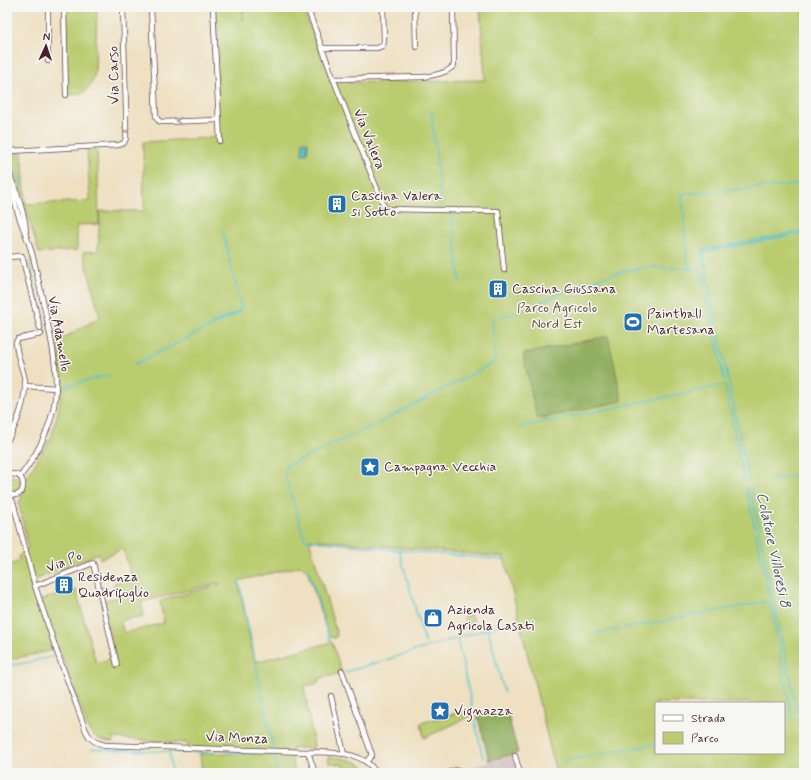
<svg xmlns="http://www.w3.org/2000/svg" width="811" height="780" font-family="Mynerve,sans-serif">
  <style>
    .industrial { fill: #d1bfbe }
    .green { fill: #bacc6f; stroke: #82764d; fill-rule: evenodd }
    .forest { fill: #93b062; stroke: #6e6846 }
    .water { fill: #56c3cc; stroke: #50717c }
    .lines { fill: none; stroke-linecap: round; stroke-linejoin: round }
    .stream { stroke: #56c3cc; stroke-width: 1.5 }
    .minor-casing { stroke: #633c42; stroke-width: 6 }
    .minor { stroke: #fff; stroke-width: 4.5 }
    .oneway { stroke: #ae9aa0 }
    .labels { text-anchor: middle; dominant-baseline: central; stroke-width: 3; stroke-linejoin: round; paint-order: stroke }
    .street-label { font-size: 14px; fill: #4a1f2b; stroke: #f6f6f2 }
    .poi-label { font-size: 14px; fill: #4a1f2b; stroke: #f6f6f2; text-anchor: start }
    .park-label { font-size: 14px; fill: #6c533f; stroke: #f6f6f2 }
    .water-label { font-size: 15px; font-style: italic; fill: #4e5863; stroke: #f6f6f2 }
  </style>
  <rect width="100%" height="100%" fill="#f6f6f2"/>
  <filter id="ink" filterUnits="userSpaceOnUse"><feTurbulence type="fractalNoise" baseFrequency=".025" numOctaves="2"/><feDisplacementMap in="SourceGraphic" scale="8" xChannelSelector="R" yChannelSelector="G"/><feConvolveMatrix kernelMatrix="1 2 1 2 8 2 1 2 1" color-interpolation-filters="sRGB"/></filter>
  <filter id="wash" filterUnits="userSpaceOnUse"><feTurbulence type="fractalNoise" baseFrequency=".012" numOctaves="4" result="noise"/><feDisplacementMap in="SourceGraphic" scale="16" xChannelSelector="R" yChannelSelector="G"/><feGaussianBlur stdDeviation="0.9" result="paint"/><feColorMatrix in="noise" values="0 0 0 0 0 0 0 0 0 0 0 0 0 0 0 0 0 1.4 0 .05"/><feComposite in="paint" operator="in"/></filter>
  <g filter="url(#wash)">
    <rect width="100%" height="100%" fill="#eee0c1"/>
    <path class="industrial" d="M 513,756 L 518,773 L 467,773 L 466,769 Z"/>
    <g class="green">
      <path d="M 65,7 L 97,7 L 95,73 C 91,89 84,97 66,94 Z"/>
      <path d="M 215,7 L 242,7 L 243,20 L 243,7 L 302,7 L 332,83 L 485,80 L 480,7 L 804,7 L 804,773 L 556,773 L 504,557 L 309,539 L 337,635 L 335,638 C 330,638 329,636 327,632 L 307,570 L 300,566 L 238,581 L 255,662 L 332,642 L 342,673 L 318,679 L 319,683 L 304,686 L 314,748 L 293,748 L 291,752 L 295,773 L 202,773 L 200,753 L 246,754 L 246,751 L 188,747 L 187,743 L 113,738 L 113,742 C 102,742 95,738 88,729 L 68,671 L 59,649 L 7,660 L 7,565 L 18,562 L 19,556 L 28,548 L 19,503 L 25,488 L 25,480 L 51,438 L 59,408 L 61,382 L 60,360 L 57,342 L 100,317 L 83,252 L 98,251 L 100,211 L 144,211 L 143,142 L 208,138 L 218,136 ZM 123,549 L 132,578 L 114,583 L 118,597 L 101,601 L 115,657 L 96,663 L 76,590 L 37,601 L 30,582 L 99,553 L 100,559 ZM 217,583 L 220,584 L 160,601 L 164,623 L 124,633 L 121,624 L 122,620 L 144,616 L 141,602 ZM 656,703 L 784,703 L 784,753 L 656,753 Z"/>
      <path d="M 87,149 L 97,149 L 98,178 L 99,224 L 77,225 L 77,250 L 39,253 L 12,164 L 14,160 L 17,153 L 22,152 L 26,204 L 90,201 Z"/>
      <path d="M 13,476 L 19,479 L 21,485 L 19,491 L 13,493 L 7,491 L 7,479 Z"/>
      <path d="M 471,615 L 475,627 L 467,629 L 464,616 Z"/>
      <path d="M 471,709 L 473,715 L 424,738 L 421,723 Z"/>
      <path d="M 328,757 C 344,758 360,759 370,773 L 345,773 L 342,764 L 329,763 Z"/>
    </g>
    <g class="forest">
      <path d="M 608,336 L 622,401 L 537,419 L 523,354 Z"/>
      <path d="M 491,711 L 494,714 L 507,711 L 518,753 L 489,761 L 477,714 Z"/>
    </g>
    <path class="water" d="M 303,141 L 308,142 L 307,154 L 302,154 Z"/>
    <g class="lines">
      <g class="stream">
        <path d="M 431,110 L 438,170"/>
        <path d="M 17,167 L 22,185 L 21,188"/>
        <path d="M 438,172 L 439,180"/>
        <path d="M 439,183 L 440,192"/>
        <path d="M 440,195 L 442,207"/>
        <path d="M 446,213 L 452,213 L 460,283"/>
        <path d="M 29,261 L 42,317"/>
        <path d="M 688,268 L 682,194 L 804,184"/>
        <path d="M 705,268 L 702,254 L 703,250 L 804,231"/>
        <path d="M 707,268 L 703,254 L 705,252 L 804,233"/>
        <path d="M 701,269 L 724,379"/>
        <path d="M 706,272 L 749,480"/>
        <path d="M 499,317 L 515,313 L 585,283 L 627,270 L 651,267 L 701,269"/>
        <path d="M 495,318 L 492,319 L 495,362 L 375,425 L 286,466 L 285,476 L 305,540 L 399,550 L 505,560"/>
        <path d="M 42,321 L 45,331"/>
        <path d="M 212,324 L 239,311 L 241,307 L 223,232"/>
        <path d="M 56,353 L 58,360 L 58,377"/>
        <path d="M 135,364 L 240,312"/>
        <path d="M 63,387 L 109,375"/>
        <path d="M 519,427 L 725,385 L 744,481"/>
        <path d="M 770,480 L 804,474"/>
        <path d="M 750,486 L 797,712"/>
        <path d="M 746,487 L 769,596"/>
        <path d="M 399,550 L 425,643"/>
        <path d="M 307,567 L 318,599 L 330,641"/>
        <path d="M 239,581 L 273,748"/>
        <path d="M 488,629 L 504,692"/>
        <path d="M 593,634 L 770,601 L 791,713"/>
        <path d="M 457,638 L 483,758"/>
        <path d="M 7,666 L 30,662 L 55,656"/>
        <path d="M 346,672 L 516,620"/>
        <path d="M 801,715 L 804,715"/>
        <path d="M 798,717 L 804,748"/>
        <path d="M 784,719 L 792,718"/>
        <path d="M 92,749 L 219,753"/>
        <path d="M 169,751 L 172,773"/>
        <path d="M 226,753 L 288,754"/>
        <path d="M 274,753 L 278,773"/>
        <path d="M 563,761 L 656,744"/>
      </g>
    </g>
  </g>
  <g filter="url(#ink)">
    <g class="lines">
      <defs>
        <g id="minor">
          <path d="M 48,7 L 48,61"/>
          <path d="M 64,7 L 66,95"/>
          <path d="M 151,7 L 156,116 C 157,120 159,122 163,122 L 218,120"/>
          <path d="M 213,7 L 220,141"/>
          <path d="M 307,7 L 335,83 L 385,209 L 498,211 L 504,270"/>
          <path d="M 415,7 L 416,47"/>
          <path d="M 322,48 L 377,48 L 382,46 L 384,42 L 383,7"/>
          <path d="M 333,79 L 423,77 C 430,76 446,73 451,68 C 454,66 454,66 454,63 L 453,7"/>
          <path d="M 7,147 C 11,151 11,156 7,161"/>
          <path d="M 10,151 L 119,145 L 124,143 L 126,138 L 126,109 L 123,7"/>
          <path d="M 7,167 C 14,188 24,208 26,231"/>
          <path d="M 13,186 C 13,209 25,229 31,250 C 37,270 40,290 45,310 C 50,334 56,359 56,385 C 56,418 40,451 20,477"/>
          <path d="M 7,257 L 22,256 L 40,328"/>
          <path d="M 25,386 L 56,388"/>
          <path d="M 7,441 C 17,425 26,400 25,381 C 23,368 16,355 16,342 L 18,339 L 41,334"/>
          <path d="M 7,476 C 28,466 29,504 7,493"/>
          <path d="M 7,494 L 13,502 L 35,586 L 57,652 L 86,731 C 90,740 96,743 105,745 L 308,752 C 331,753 364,750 376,773"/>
          <path d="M 7,510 L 15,508"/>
          <path d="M 35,586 L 93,563 L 117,665"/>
          <path d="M 342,671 L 372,755 L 366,762"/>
          <path d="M 331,696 L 344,754"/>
          <path d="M 308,752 L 315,773"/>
          <path d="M 515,756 L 520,773"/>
          <path d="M 447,773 C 453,771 459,768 464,773"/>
        </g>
      </defs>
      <use href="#minor" class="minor-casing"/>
      <use href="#minor" class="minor"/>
    </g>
    <defs><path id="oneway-chevron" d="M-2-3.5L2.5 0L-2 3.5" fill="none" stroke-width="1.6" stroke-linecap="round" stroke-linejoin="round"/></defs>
    <g class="oneway">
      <use href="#oneway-chevron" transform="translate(179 121) rotate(177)"/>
      <use href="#oneway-chevron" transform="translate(126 130) rotate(90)"/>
    </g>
  </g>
  <defs>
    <symbol id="building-square" viewBox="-11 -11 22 22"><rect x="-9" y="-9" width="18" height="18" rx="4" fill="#1f6fb2" stroke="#f6f6f2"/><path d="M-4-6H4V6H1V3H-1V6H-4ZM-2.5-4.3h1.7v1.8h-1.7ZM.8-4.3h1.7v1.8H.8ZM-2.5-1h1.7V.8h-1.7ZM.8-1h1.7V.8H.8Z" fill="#fff"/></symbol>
    <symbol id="stadium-square" viewBox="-11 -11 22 22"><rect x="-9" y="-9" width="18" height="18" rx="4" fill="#1f6fb2" stroke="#f6f6f2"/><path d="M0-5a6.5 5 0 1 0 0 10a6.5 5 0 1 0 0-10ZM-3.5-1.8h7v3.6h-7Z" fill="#fff"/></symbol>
    <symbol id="sight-square" viewBox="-11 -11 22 22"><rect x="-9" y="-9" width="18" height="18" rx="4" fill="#1f6fb2" stroke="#f6f6f2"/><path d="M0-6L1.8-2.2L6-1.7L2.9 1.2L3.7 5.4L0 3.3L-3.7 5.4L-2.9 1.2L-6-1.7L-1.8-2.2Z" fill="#fff"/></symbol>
    <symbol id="shop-square" viewBox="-11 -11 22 22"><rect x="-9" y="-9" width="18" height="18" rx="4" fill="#1f6fb2" stroke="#f6f6f2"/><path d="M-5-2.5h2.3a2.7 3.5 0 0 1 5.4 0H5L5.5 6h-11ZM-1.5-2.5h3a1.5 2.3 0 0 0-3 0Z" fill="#fff"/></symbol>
  </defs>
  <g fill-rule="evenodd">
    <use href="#building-square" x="326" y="193" width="22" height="22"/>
    <use href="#building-square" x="487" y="278" width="22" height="22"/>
    <use href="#stadium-square" x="622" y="311" width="22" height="22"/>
    <use href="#sight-square" x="359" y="456" width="22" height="22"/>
    <use href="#building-square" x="53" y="574" width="22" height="22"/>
    <use href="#shop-square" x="422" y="607" width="22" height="22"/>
    <use href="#sight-square" x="429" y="700" width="22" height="22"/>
  </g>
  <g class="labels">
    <g class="street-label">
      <text transform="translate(114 75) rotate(-91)">Via Carso</text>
      <text transform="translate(369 139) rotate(68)">Via Valera</text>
      <text transform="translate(59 334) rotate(80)">Via Adamello</text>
      <text transform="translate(64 562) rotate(-22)">Via Po</text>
      <text transform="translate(237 738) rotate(2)">Via Monza</text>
    </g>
    <g class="poi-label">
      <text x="351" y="196">Cascina Valera<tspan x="351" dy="16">si Sotto</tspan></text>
      <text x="512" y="289">Cascina Giussana</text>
      <text x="647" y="314">Paintball<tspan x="647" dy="16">Martesana</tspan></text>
      <text x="384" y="467">Campagna Vecchia</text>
      <text x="78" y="577">Residenza<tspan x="78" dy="16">Quadrifoglio</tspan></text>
      <text x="447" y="610">Azienda<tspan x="447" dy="16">Agricola Casati</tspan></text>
      <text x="454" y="711">Vignazza</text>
    </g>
    <g class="park-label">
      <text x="557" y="308">Parco Agricolo<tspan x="557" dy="16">Nord Est</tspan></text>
    </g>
    <g class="water-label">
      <text transform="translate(773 550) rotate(78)">Colatore Villoresi 8</text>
    </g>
  </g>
  <rect width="811" height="780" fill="none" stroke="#f6f6f2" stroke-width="24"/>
  <rect x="655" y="702" width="130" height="52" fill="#f6f6f2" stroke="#b1a0a2"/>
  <rect x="663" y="715" width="20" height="6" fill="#ffffff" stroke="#b1a0a2"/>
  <text x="691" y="722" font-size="12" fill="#4a1f2b">Strada</text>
  <rect x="663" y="732" width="20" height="12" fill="#bacc6f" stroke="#b1a0a2"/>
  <text x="691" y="742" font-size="12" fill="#4a1f2b">Parco</text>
  <g transform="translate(46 46) rotate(3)" stroke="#f6f6f2" stroke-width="3" paint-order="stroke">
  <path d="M0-3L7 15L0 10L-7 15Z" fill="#4a1f2b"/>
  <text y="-6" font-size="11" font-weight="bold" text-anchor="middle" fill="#4a1f2b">N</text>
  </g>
</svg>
